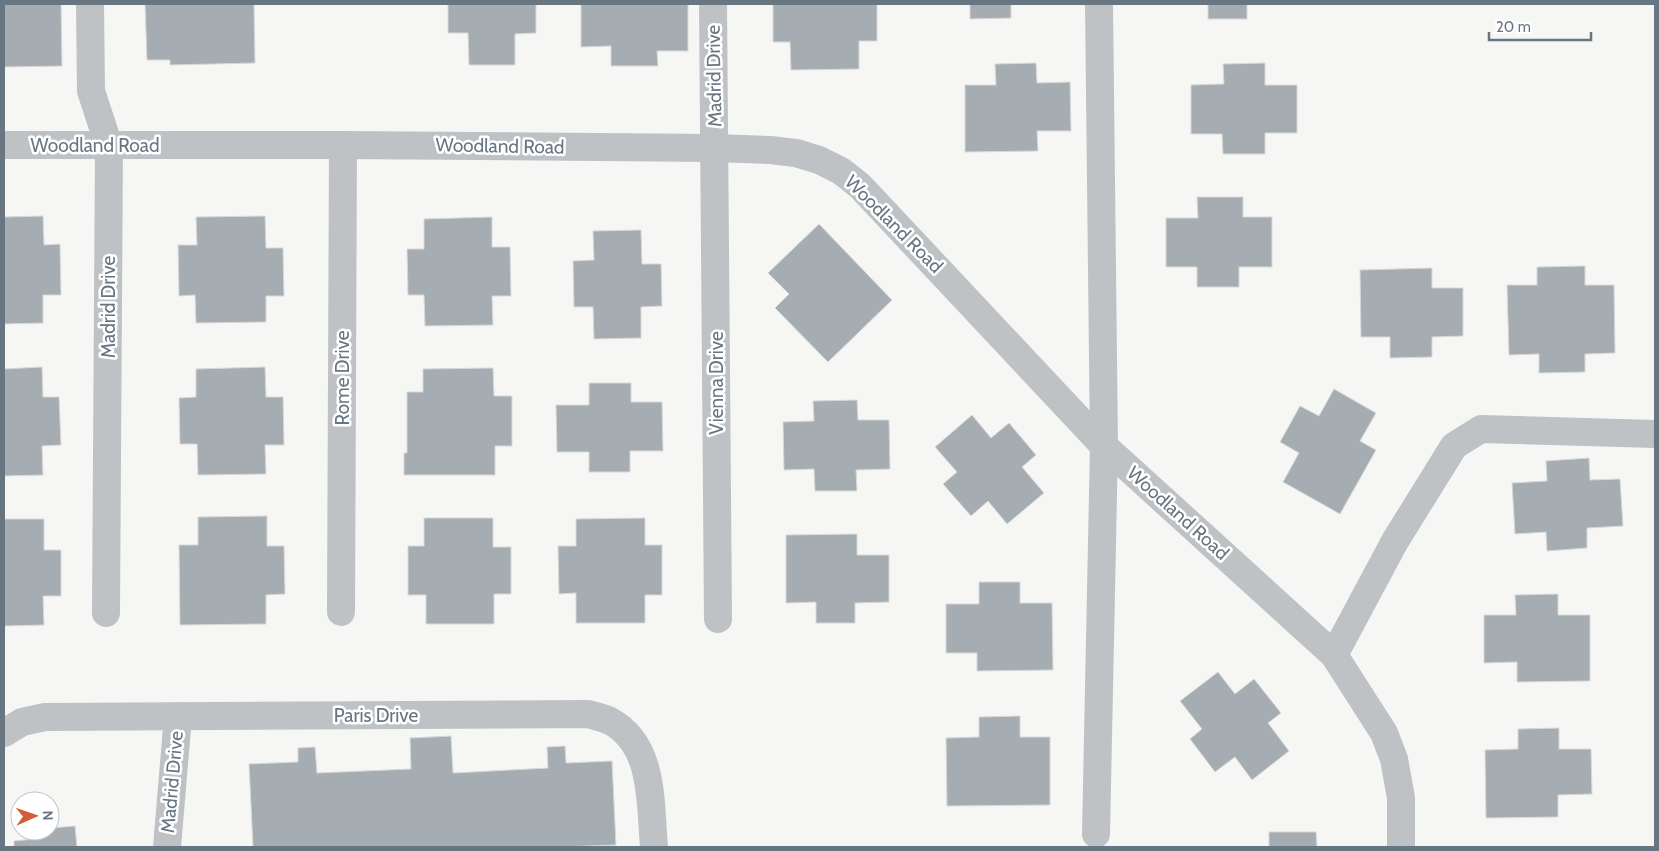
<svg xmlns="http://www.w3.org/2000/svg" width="1659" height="851" font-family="Cabin,sans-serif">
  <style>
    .building { fill: #a6adb2; stroke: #d8d8d6 }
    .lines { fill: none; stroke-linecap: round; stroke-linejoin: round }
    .minor { stroke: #bec2c5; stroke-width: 28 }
    .labels { text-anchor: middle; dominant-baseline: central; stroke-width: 5; stroke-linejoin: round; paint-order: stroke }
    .street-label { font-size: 19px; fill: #687682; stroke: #fff }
  </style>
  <rect width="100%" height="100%" fill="#f6f6f4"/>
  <g class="building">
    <path d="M 4,4 L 61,4 L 62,66 L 4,67 Z"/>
    <path d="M 145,4 L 254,4 L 255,63 L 170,65 L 170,60 L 147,60 Z"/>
    <path d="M 448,4 L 536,4 L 536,33 L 515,34 L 515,65 L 469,65 L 468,33 L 448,33 Z"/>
    <path d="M 581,4 L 688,4 L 688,51 L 657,51 L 658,66 L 611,66 L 611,46 L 581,47 Z"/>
    <path d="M 773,4 L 877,4 L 877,41 L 859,41 L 859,69 L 791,70 L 790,42 L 773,42 Z"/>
    <path d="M 970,4 L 1011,4 L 1011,18 L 970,19 Z"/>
    <rect x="1208" y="4" width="39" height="15"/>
    <path d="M 1036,63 L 1037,83 L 1070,82 L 1071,131 L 1037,131 L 1038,151 L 965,152 L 965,85 L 996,85 L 995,64 Z"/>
    <path d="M 1265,63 L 1265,85 L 1297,85 L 1297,133 L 1265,133 L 1265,154 L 1223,154 L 1222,134 L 1191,134 L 1191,85 L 1224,84 L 1223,64 Z"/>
    <path d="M 1197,197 L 1243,197 L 1243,217 L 1272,217 L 1272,267 L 1239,267 L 1239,287 L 1197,287 L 1197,267 L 1166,267 L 1166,218 L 1198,218 Z"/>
    <path d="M 43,216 L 44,245 L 60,244 L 61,295 L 43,295 L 43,323 L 4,324 L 4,217 Z"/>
    <path d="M 265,216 L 266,248 L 283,248 L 284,296 L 266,296 L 266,322 L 196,323 L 195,295 L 179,296 L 178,245 L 197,245 L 196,217 Z"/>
    <path d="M 492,217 L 492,247 L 510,247 L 511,296 L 492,296 L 493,325 L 425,326 L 424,295 L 408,295 L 407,249 L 424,249 L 424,219 Z"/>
    <path d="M 819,224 L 892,300 L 828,362 L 775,308 L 789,294 L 768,273 Z"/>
    <path d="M 641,230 L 642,264 L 661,264 L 662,306 L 641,307 L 641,338 L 594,339 L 593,307 L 574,307 L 573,261 L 594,260 L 593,231 Z"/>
    <path d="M 1585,266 L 1585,285 L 1614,285 L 1615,353 L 1585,354 L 1585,372 L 1539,373 L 1539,354 L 1509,355 L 1507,285 L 1537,285 L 1537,267 Z"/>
    <path d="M 1432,268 L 1432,288 L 1463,288 L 1463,336 L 1432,337 L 1432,357 L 1390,358 L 1390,337 L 1361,337 L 1360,270 Z"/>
    <path d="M 42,367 L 43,397 L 59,397 L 61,445 L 42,446 L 43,475 L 4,476 L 4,369 Z"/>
    <path d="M 265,367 L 266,397 L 283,397 L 284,445 L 265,445 L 266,474 L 198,475 L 197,444 L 180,444 L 179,398 L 196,397 L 196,369 Z"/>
    <path d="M 493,368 L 494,396 L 512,396 L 512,446 L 495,446 L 495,475 L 404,475 L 404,453 L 407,453 L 407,392 L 423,392 L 423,369 Z"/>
    <path d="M 589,383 L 631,383 L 631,402 L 662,402 L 663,451 L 630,451 L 630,472 L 589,472 L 589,452 L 557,452 L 556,405 L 589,405 Z"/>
    <path d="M 1334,389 L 1376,413 L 1360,441 L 1376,450 L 1340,514 L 1283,482 L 1299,453 L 1280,442 L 1300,406 L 1319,416 Z"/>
    <path d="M 857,400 L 858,420 L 889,420 L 890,469 L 856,470 L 857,491 L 815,491 L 814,469 L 784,470 L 783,422 L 814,421 L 813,401 Z"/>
    <path d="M 972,415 L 991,438 L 1009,423 L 1036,455 L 1022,467 L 1044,493 L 1007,524 L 988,501 L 971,516 L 943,484 L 957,472 L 935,447 Z"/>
    <path d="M 1589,458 L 1590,480 L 1620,479 L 1623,526 L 1587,528 L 1587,548 L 1547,551 L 1546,532 L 1515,534 L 1512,483 L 1547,481 L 1546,461 Z"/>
    <path d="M 267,516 L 267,546 L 284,546 L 285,594 L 266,595 L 266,624 L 180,625 L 179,545 L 198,545 L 198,517 Z"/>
    <path d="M 424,518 L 493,518 L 493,547 L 511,547 L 511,594 L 494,594 L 494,624 L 426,624 L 426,595 L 408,595 L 408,546 L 424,546 Z"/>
    <path d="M 645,518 L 645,545 L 662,545 L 662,595 L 645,595 L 645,623 L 576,623 L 576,593 L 559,594 L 558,546 L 576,546 L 576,519 Z"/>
    <path d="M 4,519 L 44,519 L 44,550 L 61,550 L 61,596 L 43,596 L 44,625 L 4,626 Z"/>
    <path d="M 857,534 L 857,555 L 889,555 L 889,602 L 855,603 L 855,623 L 816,623 L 816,602 L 786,603 L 786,535 Z"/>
    <path d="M 979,582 L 1020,582 L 1020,603 L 1052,603 L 1053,670 L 977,671 L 977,653 L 946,653 L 946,604 L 979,604 Z"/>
    <path d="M 1558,594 L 1558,615 L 1590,615 L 1590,681 L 1517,682 L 1517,662 L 1484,663 L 1484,615 L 1516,615 L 1515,595 Z"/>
    <path d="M 1218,672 L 1235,694 L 1254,679 L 1281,713 L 1268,723 L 1289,751 L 1252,780 L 1235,757 L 1215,772 L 1190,739 L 1202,729 L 1180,701 Z"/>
    <path d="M 1020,716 L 1020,737 L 1050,737 L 1050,805 L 947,806 L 946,738 L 979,737 L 979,717 Z"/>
    <path d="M 1559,728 L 1559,749 L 1591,749 L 1592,794 L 1558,795 L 1558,817 L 1486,818 L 1485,750 L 1518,749 L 1518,729 Z"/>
    <path d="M 451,736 L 453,773 L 548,768 L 547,747 L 565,746 L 566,763 L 612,761 L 616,845 L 560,847 L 253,847 L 249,764 L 298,762 L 298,748 L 315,747 L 317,773 L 411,769 L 410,738 Z"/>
    <path d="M 75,826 L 77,847 L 14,847 L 14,841 L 34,839 L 34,831 L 50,831 L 50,828 Z"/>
    <path d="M 1269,832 L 1316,832 L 1317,847 L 1269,847 Z"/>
  </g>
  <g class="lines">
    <g class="minor">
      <path d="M 90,4 L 91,91 L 109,146 L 106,613"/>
      <path d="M 713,4 L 718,619"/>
      <path d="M 4,145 L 343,145 L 715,148 L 770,150 L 796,153 L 819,160 L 841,171 L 860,186 L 1104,446 L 1334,655 L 1384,733 L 1394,759 L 1401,798 L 1401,847"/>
      <path d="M 341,612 L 343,145"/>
      <path d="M 1334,655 L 1395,541 L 1454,446 L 1481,429 L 1655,434"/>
      <path d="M 4,733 L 22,722 L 45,717 L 588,714 C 595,716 604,718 610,721 C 655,745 650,804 654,847"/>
      <path d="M 1096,834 L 1104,446 L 1099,4"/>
      <path d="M 167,847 L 178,716"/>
    </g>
  </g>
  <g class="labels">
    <g class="street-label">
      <text transform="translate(714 76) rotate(-91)">Madrid Drive</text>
      <text x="95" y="145">Woodland Road</text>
      <text transform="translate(500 146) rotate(1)">Woodland Road</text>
      <text transform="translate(894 224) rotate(45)">Woodland Road</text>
      <text transform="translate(108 307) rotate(-90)">Madrid Drive</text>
      <text transform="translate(342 378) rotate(-90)">Rome Drive</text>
      <text transform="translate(716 383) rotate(-90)">Vienna Drive</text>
      <text transform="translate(1178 513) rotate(42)">Woodland Road</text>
      <text x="376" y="715">Paris Drive</text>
      <text transform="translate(172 782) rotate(-85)">Madrid Drive</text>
    </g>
  </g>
  <rect width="1659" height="851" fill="none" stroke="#687682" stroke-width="10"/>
  <g transform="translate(35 816) rotate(88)"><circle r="24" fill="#ffffff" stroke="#c3c8cd"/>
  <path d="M0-4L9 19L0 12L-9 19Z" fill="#d15d39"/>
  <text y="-8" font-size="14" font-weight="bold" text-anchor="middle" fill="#687682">N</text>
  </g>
  <path d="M1489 32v8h102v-8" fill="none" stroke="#687682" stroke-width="2.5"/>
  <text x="1496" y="32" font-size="15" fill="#687682" stroke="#ffffff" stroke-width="4" paint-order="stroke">20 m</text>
</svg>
